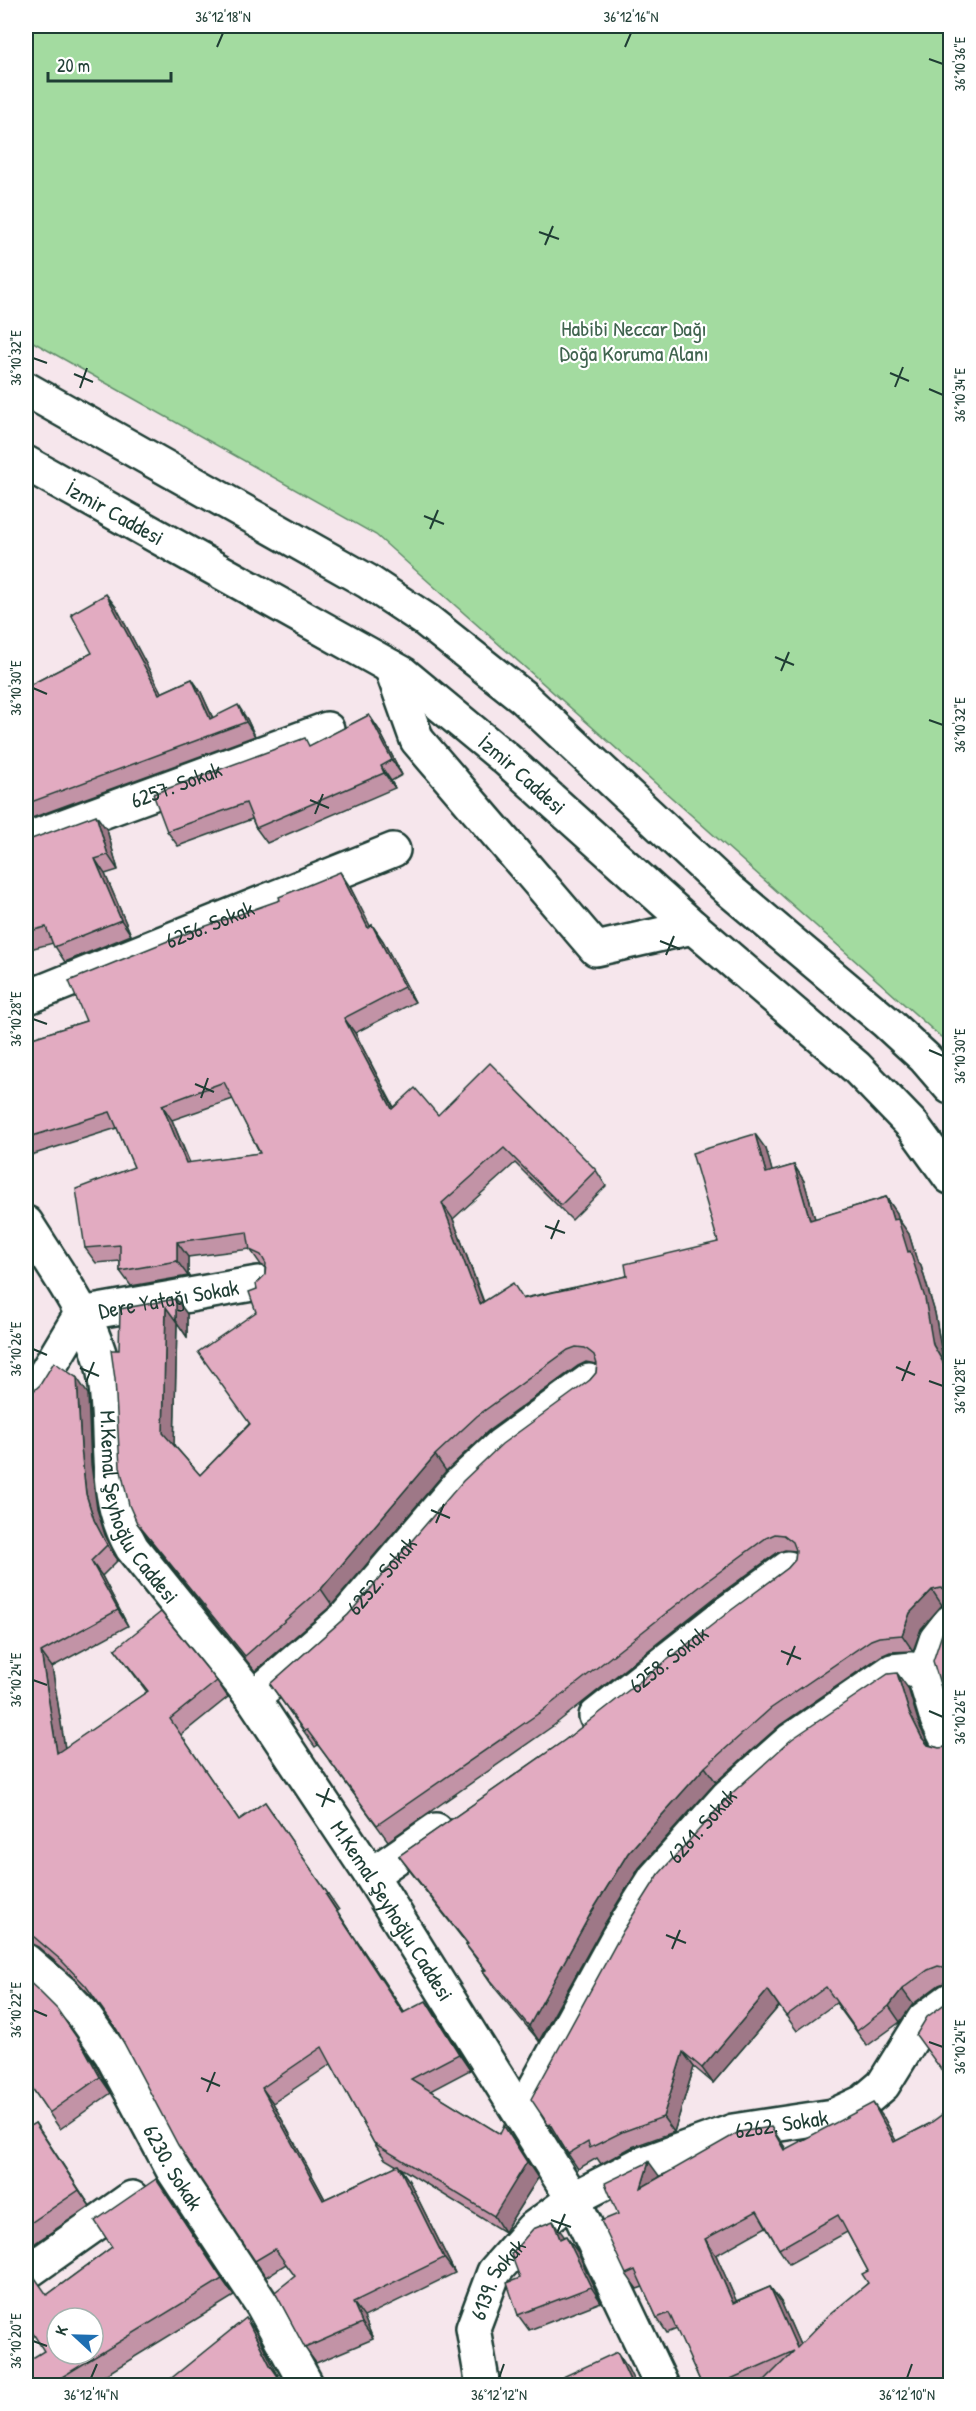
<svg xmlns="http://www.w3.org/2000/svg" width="976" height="2411" font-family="'Patrick Hand',sans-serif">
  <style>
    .green { fill: #a3dba0; stroke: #618c6a; stroke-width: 1.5 }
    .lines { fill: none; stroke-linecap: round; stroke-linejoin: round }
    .minor-casing { stroke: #1f3d34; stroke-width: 38 }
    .minor { stroke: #fff; stroke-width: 33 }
    .wall { fill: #c293a6; stroke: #1f3d34; stroke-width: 1.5; fill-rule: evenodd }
    .shaded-wall { fill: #9e7887; stroke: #1f3d34; stroke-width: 1.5 }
    .building { fill: #e2abc1; stroke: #1f3d34; stroke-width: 1.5; fill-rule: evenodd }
    .ticks { fill: none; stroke: #1f3d34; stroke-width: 2 }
    .labels { text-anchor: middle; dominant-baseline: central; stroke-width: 4.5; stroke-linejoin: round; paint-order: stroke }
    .park-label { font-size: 22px; fill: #40644f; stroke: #fff }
    .street-label { font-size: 22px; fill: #1f3d34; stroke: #fff }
    .neatline { fill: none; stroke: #1f3d34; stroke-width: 2 }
    .ticks-label { font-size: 15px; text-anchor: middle; fill: #1f3d34 }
  </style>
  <rect width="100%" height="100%" fill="#f6e6ec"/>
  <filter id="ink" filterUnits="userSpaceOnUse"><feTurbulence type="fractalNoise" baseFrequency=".0167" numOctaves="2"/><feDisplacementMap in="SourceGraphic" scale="12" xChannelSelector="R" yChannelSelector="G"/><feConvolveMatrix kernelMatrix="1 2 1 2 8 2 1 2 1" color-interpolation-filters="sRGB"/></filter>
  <g filter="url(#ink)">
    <path class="green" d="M 26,26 L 950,26 L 950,1045 L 376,535 L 26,338 Z"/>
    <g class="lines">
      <defs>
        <g id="minor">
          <path d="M 26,389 L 367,581 L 426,620 L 523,697 L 728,889 L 886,1022 L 925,1058 L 950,1087"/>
          <path id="s1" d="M 26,463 L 402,673 L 506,759 L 693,927 L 856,1067 L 913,1126 L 950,1177"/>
          <path d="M 391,667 L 417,740 L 596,949 L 693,927"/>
          <path id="s2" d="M 26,840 L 327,729"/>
          <path id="s3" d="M 26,998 L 393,850"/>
          <path id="s4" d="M 26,1223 C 53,1267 95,1321 104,1373 C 115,1433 100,1493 132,1548 L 253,1698 L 371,1875 L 573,2199 L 662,2386"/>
          <path id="s5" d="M 26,1398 L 35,1391 L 81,1314 L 258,1283"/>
          <path d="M 924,1676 L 937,1719 L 950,1745"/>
          <path id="s6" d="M 253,1698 L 345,1618 L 460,1483 L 501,1445 L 589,1381"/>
          <path id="s7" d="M 596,1716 L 729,1611 L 788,1568"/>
          <path d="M 371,1875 L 436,1830"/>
          <path id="s8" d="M 26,1961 L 61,1991 L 82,2013 L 111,2054 L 173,2170 L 263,2306 L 307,2386"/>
          <path id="s9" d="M 521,2114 L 618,1937 L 655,1878 L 728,1796 L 791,1740 L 892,1671 L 912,1669 L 924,1676 L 936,1640 L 950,1622"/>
          <path d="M 26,2273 L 132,2198"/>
          <path id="s10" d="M 483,2386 L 473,2328 L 494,2272 L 532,2229 L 573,2199 L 639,2165 L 733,2131 L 833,2116 L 863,2102 L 883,2085 L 924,2019 L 950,2000"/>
        </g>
      </defs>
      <use href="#minor" class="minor-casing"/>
      <use href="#minor" class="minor"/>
    </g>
    <g class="wall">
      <path d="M 116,607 L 161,693 L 192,679 L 201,692 L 213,718 L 247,719 L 255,736 L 29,819 L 26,815 L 26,687 L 92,653 Z"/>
      <path d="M 369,715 L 379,730 L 402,775 L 391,781 L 395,788 L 267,843 L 256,828 L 252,819 L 178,846 L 167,831 L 310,746 Z"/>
      <path d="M 107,830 L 118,870 L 105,874 L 131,935 L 65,962 L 53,943 L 26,950 L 26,841 Z"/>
      <path d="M 350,887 L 370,927 L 372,925 L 383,941 L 415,1002 L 355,1033 L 394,1107 L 438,1115 L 596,1170 L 606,1186 L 572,1220 L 515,1163 L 453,1219 L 484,1302 L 524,1298 L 627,1276 L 718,1242 L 766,1149 L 772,1172 L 794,1165 L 804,1181 L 815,1219 L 886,1197 L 897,1213 L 899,1220 L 909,1234 L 917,1261 L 921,1266 L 935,1313 L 943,1360 L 951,1373 L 951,1604 L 942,1605 L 921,1629 L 913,1651 L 890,1652 L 881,1656 L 780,1725 L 716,1782 L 639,1868 L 602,1928 L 539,2041 L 494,1987 L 483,1971 L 485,1971 L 466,1945 L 467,1944 L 410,1871 L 399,1856 L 565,1740 L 788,1568 L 795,1560 L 796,1551 L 785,1550 L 777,1553 L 717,1596 L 553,1726 L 388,1841 L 318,1745 L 315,1747 L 270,1684 L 348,1615 L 590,1380 L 596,1373 L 597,1364 L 586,1362 L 578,1366 L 488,1431 L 446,1471 L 332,1605 L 255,1671 L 148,1538 L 137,1523 L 119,1350 L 176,1299 L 187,1314 L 187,1337 L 177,1322 L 174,1445 L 200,1475 L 249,1424 L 257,1289 L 265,1275 L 265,1267 L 261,1265 L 250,1249 L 188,1257 L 188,1276 L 131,1286 L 120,1271 L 120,1261 L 96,1263 L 85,1248 L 134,1167 L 117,1128 L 28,1156 L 26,1152 L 26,1040 L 86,1021 ZM 233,1099 L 260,1153 L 190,1163 L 172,1120 Z"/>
      <path d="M 88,1394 L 91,1464 L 97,1509 L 105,1535 L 118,1560 L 102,1576 L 128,1626 L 52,1667 L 65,1748 L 147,1692 L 115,1649 L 217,1681 L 228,1697 L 181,1735 L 239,1820 L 265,1802 L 339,1910 L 337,1911 L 404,2012 L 437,2016 L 470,2070 L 430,2091 L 500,2134 L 515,2142 L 538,2178 L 504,2232 L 399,2167 L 409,2181 L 455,2273 L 364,2317 L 373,2339 L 316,2363 L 305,2348 L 295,2276 L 286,2264 L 266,2277 L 255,2261 L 117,2030 L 97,2002 L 73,1977 L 38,1947 L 30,1943 L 26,1943 L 26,1398 ZM 331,2064 L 374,2143 L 385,2159 L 397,2166 L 325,2199 L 273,2103 Z"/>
      <path d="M 908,1688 L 920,1727 L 929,1745 L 939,1748 L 947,1747 L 951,1744 L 951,1982 L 949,1981 L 939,1985 L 913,2004 L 900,2022 L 867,2046 L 836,2003 L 797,2031 L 779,2006 L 713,2083 L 694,2067 L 674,2132 L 632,2147 L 601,2164 L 597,2158 L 578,2169 L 568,2154 L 560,2141 L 559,2142 L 549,2126 Z"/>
      <path d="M 95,2064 L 111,2093 L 60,2129 L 26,2079 Z"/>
      <path d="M 884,2118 L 896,2141 L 929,2124 L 951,2385 L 702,2385 L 677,2329 L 667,2333 L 657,2318 L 643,2287 L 637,2289 L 626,2274 L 618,2214 L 660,2177 L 782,2143 L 786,2149 ZM 766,2227 L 779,2249 L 789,2264 L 847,2232 L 868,2271 L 868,2283 L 800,2345 L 781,2302 L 770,2287 L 736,2301 L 716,2255 Z"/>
      <path d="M 35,2123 L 90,2206 L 26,2249 L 26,2129 Z"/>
      <path d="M 156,2179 L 234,2296 L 89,2385 L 26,2385 L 44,2351 L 47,2295 L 112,2247 Z"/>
      <path d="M 564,2237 L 577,2251 L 601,2302 L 529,2330 L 518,2315 L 520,2278 Z"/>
    </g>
    <g class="shaded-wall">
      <path d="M 106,594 L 116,607 L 169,707 L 159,694 Z"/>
      <path d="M 192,679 L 201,692 L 219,732 L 210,719 Z"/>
      <path d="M 238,705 L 247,719 L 255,736 L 246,722 Z"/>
      <path d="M 369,715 L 379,730 L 402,775 L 392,760 Z"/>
      <path d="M 381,766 L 391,781 L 395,788 L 384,773 Z"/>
      <path d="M 96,815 L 107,830 L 118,870 L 108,855 Z"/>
      <path d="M 95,859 L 105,874 L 131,935 L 121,920 Z"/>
      <path d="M 340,872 L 350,887 L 379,943 L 368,928 Z"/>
      <path d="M 372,925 L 383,941 L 415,1002 L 404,987 Z"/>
      <path d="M 344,1018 L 355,1033 L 402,1124 L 392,1109 Z"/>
      <path d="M 162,1105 L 172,1120 L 196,1179 L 186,1163 Z"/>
      <path d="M 755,1134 L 766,1149 L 777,1189 L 766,1173 Z"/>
      <path d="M 794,1165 L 804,1181 L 820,1236 L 810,1220 Z"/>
      <path d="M 886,1197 L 897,1213 L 899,1220 L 909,1234 L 917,1261 L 921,1266 L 935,1313 L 943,1360 L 951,1373 L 951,1376 L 933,1345 L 908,1252 L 893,1220 Z"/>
      <path d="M 442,1203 L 453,1219 L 490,1320 L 480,1304 Z"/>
      <path d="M 177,1242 L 188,1257 L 188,1276 L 177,1261 Z"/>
      <path d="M 176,1299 L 187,1314 L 187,1337 L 176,1321 Z"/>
      <path d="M 166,1307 L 177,1322 L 174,1448 L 163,1433 Z"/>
      <path d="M 77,1378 L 88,1394 L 91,1464 L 97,1509 L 105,1535 L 118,1560 L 107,1545 L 94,1520 L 86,1494 L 81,1448 Z"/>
      <path d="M 435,1455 L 446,1471 L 332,1605 L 321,1589 Z"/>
      <path d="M 91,1561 L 102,1576 L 128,1626 L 118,1610 Z"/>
      <path d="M 932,1590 L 942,1605 L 921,1629 L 913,1651 L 902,1635 L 910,1613 Z"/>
      <path d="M 41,1652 L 52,1667 L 68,1768 L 57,1753 Z"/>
      <path d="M 897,1673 L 908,1688 L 920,1727 L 933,1753 L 922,1738 L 909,1712 Z"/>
      <path d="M 705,1767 L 716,1782 L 639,1868 L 602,1928 L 539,2041 L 529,2026 L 591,1913 L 628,1853 Z"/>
      <path d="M 326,1895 L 337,1911 L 414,2028 L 403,2013 Z"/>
      <path d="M 902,1989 L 913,2004 L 900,2022 L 889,2006 Z"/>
      <path d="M 768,1990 L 779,2006 L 713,2083 L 702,2068 Z"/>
      <path d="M 426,2001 L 437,2016 L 470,2070 L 459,2054 Z"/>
      <path d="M 84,2048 L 95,2064 L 111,2093 L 100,2077 Z"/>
      <path d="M 683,2052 L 694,2067 L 674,2132 L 663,2117 Z"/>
      <path d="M 262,2088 L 273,2103 L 334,2216 L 323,2200 Z"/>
      <path d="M 873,2103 L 884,2118 L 905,2158 L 894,2142 Z"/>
      <path d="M 35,2123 L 46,2139 L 90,2206 L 79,2190 Z"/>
      <path d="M 550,2124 L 561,2139 L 559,2142 L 549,2126 Z"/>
      <path d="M 504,2126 L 538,2178 L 504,2232 L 494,2216 Z"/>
      <path d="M 771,2127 L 782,2143 L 795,2165 L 784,2150 Z"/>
      <path d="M 649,2162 L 660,2177 L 641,2188 Z"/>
      <path d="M 398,2165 L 409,2181 L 455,2273 L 444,2258 Z"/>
      <path d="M 156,2179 L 168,2196 L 234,2296 L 222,2279 Z"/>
      <path d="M 553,2221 L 564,2236 L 570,2254 L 560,2239 Z"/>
      <path d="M 566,2236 L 577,2251 L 601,2302 L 591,2287 Z"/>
      <path d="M 705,2239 L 716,2255 L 744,2318 L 733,2303 Z"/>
      <path d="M 770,2287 L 781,2302 L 808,2363 L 797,2348 Z"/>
      <path d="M 353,2302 L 364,2317 L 373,2339 L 362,2323 Z"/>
      <path d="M 246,2318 L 256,2332 L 280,2379 L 270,2365 Z"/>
      <path d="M 617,2352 L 627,2367 L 636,2385 L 632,2385 Z"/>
    </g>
    <g class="building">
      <path d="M 106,594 L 159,694 L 192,679 L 210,719 L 238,705 L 246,722 L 26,804 L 26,687 L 92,653 L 71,614 Z"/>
      <path d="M 369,715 L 392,760 L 381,766 L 384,773 L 256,828 L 246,803 L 167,831 L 153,794 L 305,738 L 309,746 Z"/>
      <path d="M 96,815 L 108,855 L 95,859 L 121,920 L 54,947 L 46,927 L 26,932 L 26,841 Z"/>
      <path d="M 340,872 L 368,928 L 372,925 L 404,987 L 344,1018 L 392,1109 L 415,1088 L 438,1115 L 490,1063 L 596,1170 L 561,1205 L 504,1148 L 442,1203 L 480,1304 L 513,1283 L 523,1299 L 627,1276 L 625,1264 L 718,1242 L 692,1153 L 755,1134 L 766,1173 L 794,1165 L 810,1220 L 886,1197 L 893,1220 L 898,1219 L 908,1252 L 910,1251 L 925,1298 L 933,1345 L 951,1376 L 951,1592 L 941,1588 L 932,1590 L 910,1613 L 902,1635 L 879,1637 L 871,1640 L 770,1709 L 705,1767 L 628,1853 L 591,1913 L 529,2026 L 483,1971 L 486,1970 L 466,1945 L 468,1944 L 399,1856 L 565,1740 L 730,1611 L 788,1568 L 795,1560 L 796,1550 L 793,1542 L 784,1535 L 775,1534 L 766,1538 L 707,1581 L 542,1711 L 377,1825 L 307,1730 L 304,1731 L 270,1684 L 348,1615 L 463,1481 L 502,1444 L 590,1380 L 596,1373 L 597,1364 L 594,1355 L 585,1348 L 576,1347 L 568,1350 L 477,1416 L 435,1455 L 321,1589 L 245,1656 L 137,1523 L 129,1505 L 120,1467 L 115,1379 L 111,1350 L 119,1350 L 120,1309 L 176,1299 L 176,1321 L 166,1307 L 163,1433 L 200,1475 L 250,1424 L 198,1352 L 256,1312 L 249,1292 L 257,1289 L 256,1284 L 265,1275 L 266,1264 L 261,1255 L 250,1250 L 247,1232 L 177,1242 L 177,1261 L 120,1271 L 120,1245 L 85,1248 L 76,1189 L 134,1167 L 110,1112 L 26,1138 L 26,1040 L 86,1021 L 69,981 L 195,930 L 280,900 L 279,897 ZM 224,1082 L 260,1153 L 186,1163 L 162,1105 Z"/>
      <path d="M 54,1362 L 77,1378 L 81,1448 L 86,1494 L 94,1520 L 107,1545 L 91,1561 L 118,1610 L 41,1652 L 57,1753 L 148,1691 L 115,1649 L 161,1612 L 217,1681 L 170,1719 L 239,1820 L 265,1802 L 328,1894 L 326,1895 L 403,2013 L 426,2001 L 459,2054 L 411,2079 L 500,2134 L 504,2126 L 527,2162 L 494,2216 L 374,2143 L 322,2047 L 262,2088 L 323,2200 L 398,2165 L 444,2258 L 353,2302 L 362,2323 L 305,2348 L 275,2292 L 295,2276 L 275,2249 L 255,2261 L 178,2145 L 117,2030 L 86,1986 L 62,1961 L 26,1930 L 26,1398 L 40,1385 Z"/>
      <path d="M 951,1621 L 951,1710 L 944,1697 L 933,1661 L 942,1634 Z"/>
      <path d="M 897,1673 L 909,1712 L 922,1738 L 928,1745 L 939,1748 L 947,1747 L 951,1744 L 951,1970 L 947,1968 L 938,1966 L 928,1970 L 902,1989 L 889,2006 L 857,2031 L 826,1987 L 786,2016 L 768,1990 L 702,2068 L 683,2052 L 663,2117 L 622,2132 L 590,2148 L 588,2142 L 568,2154 L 550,2124 L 549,2126 L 531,2099 L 623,1931 L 659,1874 L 731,1794 L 792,1739 L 888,1674 Z"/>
      <path d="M 26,1979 L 37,1989 L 57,2009 L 84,2048 L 100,2077 L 49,2113 L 26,2079 Z"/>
      <path d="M 950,2000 L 951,2000 L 951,2083 L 916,2035 L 927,2017 Z"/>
      <path d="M 873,2103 L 894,2142 L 929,2124 L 951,2108 L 951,2385 L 760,2385 L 794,2351 L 717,2385 L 702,2385 L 669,2313 L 657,2318 L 635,2270 L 626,2274 L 601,2221 L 618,2214 L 605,2183 L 649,2162 L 641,2188 L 739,2132 L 771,2127 L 784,2150 ZM 757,2211 L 779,2249 L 838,2215 L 868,2271 L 862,2274 L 868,2283 L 828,2316 L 797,2348 L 770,2287 L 733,2303 L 705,2239 Z"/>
      <path d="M 35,2123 L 79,2190 L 26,2226 L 26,2129 Z"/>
      <path d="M 156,2179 L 222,2279 L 49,2385 L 26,2385 L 26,2362 L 44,2351 L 26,2322 L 26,2270 L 28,2268 L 47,2295 L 112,2247 L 95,2221 ZM 57,2318 L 93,2318 L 93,2354 L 57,2354 Z"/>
      <path d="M 553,2221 L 560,2239 L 566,2236 L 591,2287 L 518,2315 L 507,2283 L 520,2278 L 511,2254 L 533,2229 Z"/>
      <path d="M 246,2318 L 270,2365 L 284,2385 L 163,2385 Z"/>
      <path d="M 617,2352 L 632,2385 L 556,2385 L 554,2381 Z"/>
    </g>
  </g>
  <path class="ticks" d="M 217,47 L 223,33M 625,47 L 631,33M 929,59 L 943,64M 539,232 L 559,239M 545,245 L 553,226M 33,358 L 47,363M 890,373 L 909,381M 74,374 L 93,382M 895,387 L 903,367M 80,388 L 87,368M 929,389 L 943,395M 424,516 L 444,524M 430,529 L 438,510M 775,657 L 794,665M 781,671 L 789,652M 33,688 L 47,694M 929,720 L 943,725M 310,800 L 329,808M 315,814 L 323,794M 660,941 L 680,949M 666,955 L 674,936M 33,1019 L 47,1024M 929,1050 L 943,1056M 195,1084 L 214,1092M 201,1098 L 208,1078M 545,1226 L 565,1233M 551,1239 L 559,1220M 33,1349 L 47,1355M 896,1367 L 915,1375M 80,1368 L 99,1376M 902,1381 L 910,1361M 929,1381 L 943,1386M 86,1382 L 94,1362M 431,1510 L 450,1518M 436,1523 L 444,1504M 781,1651 L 801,1659M 787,1665 L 795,1646M 33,1680 L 47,1685M 929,1711 L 943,1717M 316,1794 L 335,1802M 322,1807 L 329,1788M 666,1935 L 686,1943M 672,1949 L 680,1930M 33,2010 L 47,2016M 929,2042 L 943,2047M 201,2078 L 220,2086M 207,2092 L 215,2072M 551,2220 L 571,2227M 557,2233 L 565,2214M 33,2341 L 47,2346M 91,2378 L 97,2364M 499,2378 L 504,2364M 907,2378 L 912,2364"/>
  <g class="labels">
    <g class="park-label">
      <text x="634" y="328">Habibi Neccar Dağı<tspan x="634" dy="25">Doğa Koruma Alanı</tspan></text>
    </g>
    <g class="street-label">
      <text stroke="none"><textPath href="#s1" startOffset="102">İzmir Caddesi</textPath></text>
      <text stroke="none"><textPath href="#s1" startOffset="588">İzmir Caddesi</textPath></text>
      <text stroke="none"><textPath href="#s2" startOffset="160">6257. Sokak</textPath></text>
      <text stroke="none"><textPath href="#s3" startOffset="198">6256. Sokak</textPath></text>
      <text stroke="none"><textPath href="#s5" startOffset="190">Dere Yatağı Sokak</textPath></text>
      <text stroke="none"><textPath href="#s4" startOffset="312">M.Kemal Şeyhoğlu Caddesi</textPath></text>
      <text stroke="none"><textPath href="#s6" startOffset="178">6252. Sokak</textPath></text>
      <text stroke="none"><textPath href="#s7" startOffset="92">6258. Sokak</textPath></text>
      <text stroke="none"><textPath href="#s9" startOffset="342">6261. Sokak</textPath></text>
      <text stroke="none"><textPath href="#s4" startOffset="796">M.Kemal Şeyhoğlu Caddesi</textPath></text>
      <text stroke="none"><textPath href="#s10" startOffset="450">6262. Sokak</textPath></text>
      <text stroke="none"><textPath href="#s8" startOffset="256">6230. Sokak</textPath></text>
      <text stroke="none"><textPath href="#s10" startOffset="114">6139. Sokak</textPath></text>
    </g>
  </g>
  <rect width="976" height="2411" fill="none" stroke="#fff" stroke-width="66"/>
  <g transform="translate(75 2336) rotate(292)"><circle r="28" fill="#ffffff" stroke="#a5b1ae" stroke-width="1.5"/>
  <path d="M0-4.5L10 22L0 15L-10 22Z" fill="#1f6fb2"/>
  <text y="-9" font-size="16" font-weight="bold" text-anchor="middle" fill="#1f3d34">K</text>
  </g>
  <path d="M48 72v9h123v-9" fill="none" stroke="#1f3d34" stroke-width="3"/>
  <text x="57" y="72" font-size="18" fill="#1f3d34" stroke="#ffffff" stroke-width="4.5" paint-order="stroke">20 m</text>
  <rect x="33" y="33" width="910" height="2345" class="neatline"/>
  <g class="ticks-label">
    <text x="223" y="22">36°12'18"N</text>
    <text x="631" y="22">36°12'16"N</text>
    <text transform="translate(960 64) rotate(-90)" y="5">36°10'36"E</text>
    <text transform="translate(16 358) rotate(-90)" y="5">36°10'32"E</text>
    <text transform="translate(960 395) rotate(-90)" y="5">36°10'34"E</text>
    <text transform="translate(16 688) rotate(-90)" y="5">36°10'30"E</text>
    <text transform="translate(960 725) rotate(-90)" y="5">36°10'32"E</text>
    <text transform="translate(16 1019) rotate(-90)" y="5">36°10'28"E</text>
    <text transform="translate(960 1056) rotate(-90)" y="5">36°10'30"E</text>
    <text transform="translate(16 1349) rotate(-90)" y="5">36°10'26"E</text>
    <text transform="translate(960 1386) rotate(-90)" y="5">36°10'28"E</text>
    <text transform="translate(16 1680) rotate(-90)" y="5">36°10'24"E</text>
    <text transform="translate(960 1717) rotate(-90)" y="5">36°10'26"E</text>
    <text transform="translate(16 2010) rotate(-90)" y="5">36°10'22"E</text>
    <text transform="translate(960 2047) rotate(-90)" y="5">36°10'24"E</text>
    <text transform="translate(16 2341) rotate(-90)" y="5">36°10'20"E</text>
    <text x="91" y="2400">36°12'14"N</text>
    <text x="499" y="2400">36°12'12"N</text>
    <text x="907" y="2400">36°12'10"N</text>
  </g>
</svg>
